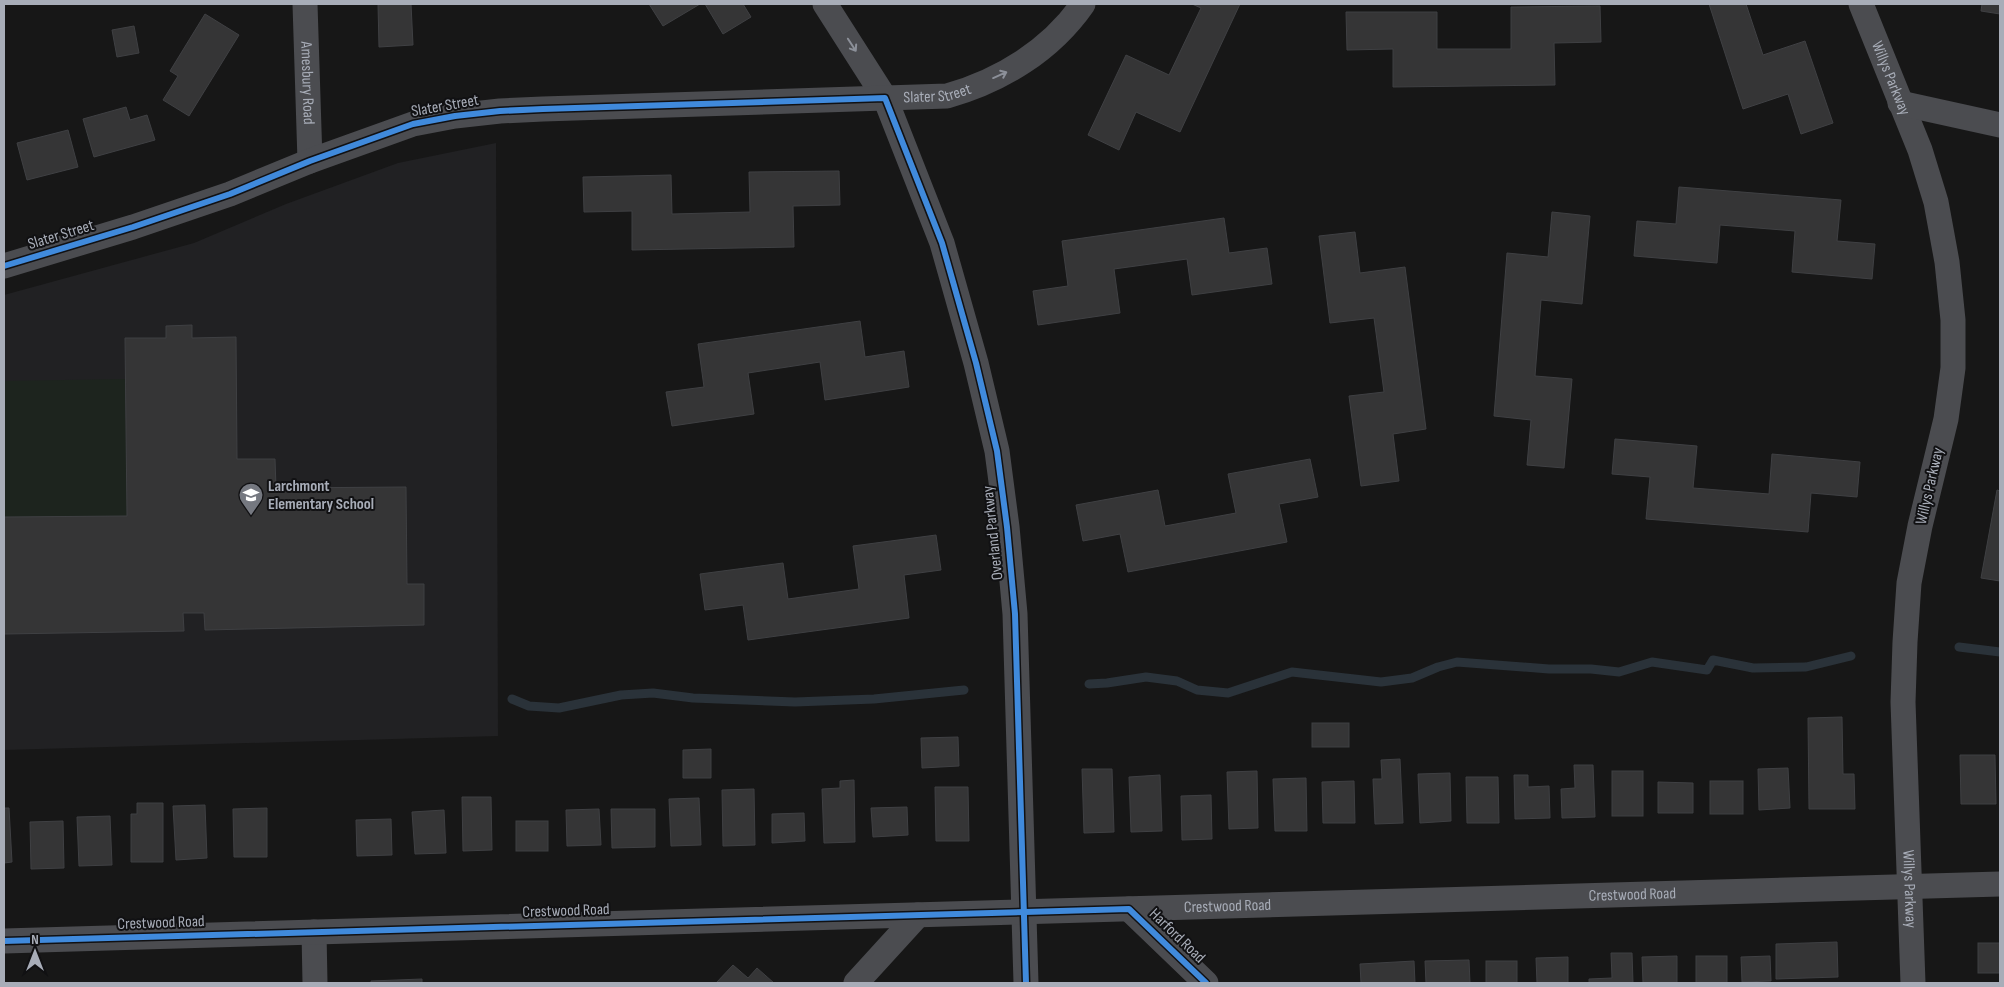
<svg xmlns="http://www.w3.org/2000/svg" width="2004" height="987" font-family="'Sofia Sans Condensed',sans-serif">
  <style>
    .built { fill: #212123 }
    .green { fill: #1d241e }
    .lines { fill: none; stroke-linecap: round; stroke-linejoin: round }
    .stream { stroke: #2a3239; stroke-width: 9 }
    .building { fill: #353536; stroke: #3f4043 }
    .minor { stroke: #4b4c50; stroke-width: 25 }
    .cycleway-casing { stroke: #111113; stroke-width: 9 }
    .cycleway { stroke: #408adc; stroke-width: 6 }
    .oneway { stroke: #8c9099 }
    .labels { text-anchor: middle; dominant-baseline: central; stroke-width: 4; stroke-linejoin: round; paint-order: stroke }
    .street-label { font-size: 16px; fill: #a8adb8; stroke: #111113 }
    .poi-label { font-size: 16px; font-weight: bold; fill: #a8adb8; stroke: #111113; text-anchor: start }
  </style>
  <rect width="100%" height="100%" fill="#171717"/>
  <path class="built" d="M 496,143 L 498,736 L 4,750 L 4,295 L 194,243 L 286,204 L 398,163 Z"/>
  <path class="green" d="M 125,379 L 127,516 L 4,517 L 4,381 Z"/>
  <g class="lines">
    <g class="stream">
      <path d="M 1959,647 L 2000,652"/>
      <path d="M 1089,684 L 1107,683 L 1146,677 L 1177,681 L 1197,690 L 1228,693 L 1292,672 L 1381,682 L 1412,678 L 1438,667 L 1457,662 L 1549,669 L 1591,669 L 1619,672 L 1652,662 L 1707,670 L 1713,660 L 1753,668 L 1806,667 L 1851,656"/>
      <path d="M 512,699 L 529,706 L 559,708 L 621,695 L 653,693 L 693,698 L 795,702 L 874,699 L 964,690"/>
    </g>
  </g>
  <g class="building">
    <path d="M 378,4 L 411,4 L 413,45 L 379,47 Z"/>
    <path d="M 649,4 L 700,4 L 663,26 Z"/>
    <path d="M 705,4 L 743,4 L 751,17 L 723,34 Z"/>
    <path d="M 1192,4 L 1240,4 L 1180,132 L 1136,112 L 1119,150 L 1088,135 L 1126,55 L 1169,75 L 1201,8 Z"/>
    <path d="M 1709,4 L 1746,4 L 1763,55 L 1805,41 L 1833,123 L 1801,134 L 1788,94 L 1743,109 Z"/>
    <path d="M 1982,4 L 2000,4 L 2000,14 L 1981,11 Z"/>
    <path d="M 1600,6 L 1601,42 L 1554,43 L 1555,85 L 1393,87 L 1393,49 L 1347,50 L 1346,12 L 1437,12 L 1437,49 L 1511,49 L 1511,7 Z"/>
    <path d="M 205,14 L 239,35 L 189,116 L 163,100 L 178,76 L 170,71 Z"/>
    <path d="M 134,26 L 139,53 L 117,57 L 112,30 Z"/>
    <path d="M 126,107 L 130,120 L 147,115 L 155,140 L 94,157 L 83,119 Z"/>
    <path d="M 68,130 L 78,167 L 27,180 L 17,143 Z"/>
    <path d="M 839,171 L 840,205 L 793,206 L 794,247 L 632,250 L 632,211 L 584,212 L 583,177 L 671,175 L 672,214 L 750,212 L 749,172 Z"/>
    <path d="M 1679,187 L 1841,200 L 1837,241 L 1875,244 L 1872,279 L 1792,272 L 1795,231 L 1720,225 L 1717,263 L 1634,256 L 1637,221 L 1676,224 Z"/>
    <path d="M 1552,212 L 1590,216 L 1582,304 L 1541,300 L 1535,376 L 1572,379 L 1564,468 L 1527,465 L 1531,420 L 1494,416 L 1507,253 L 1548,257 Z"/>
    <path d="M 1224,218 L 1229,253 L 1267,248 L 1272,284 L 1192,295 L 1187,259 L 1114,269 L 1120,313 L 1038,325 L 1033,291 L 1068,286 L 1062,241 Z"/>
    <path d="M 1355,232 L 1360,273 L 1405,267 L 1426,429 L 1393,434 L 1399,481 L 1361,486 L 1349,396 L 1384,392 L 1374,318 L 1330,323 L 1319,236 Z"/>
    <path d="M 860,321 L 865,357 L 904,351 L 909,387 L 825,400 L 820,362 L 748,373 L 754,414 L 672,426 L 666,392 L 704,387 L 698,344 Z"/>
    <path d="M 192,325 L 192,338 L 236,337 L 237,459 L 275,459 L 276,488 L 406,487 L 407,584 L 424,584 L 424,625 L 205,630 L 204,613 L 183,613 L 184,631 L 4,634 L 4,517 L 127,516 L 125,338 L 166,338 L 166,326 Z"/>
    <path d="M 1615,439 L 1697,446 L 1693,488 L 1769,494 L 1772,454 L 1860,462 L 1857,497 L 1811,493 L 1808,532 L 1646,519 L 1650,477 L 1612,474 Z"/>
    <path d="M 1310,459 L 1318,497 L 1279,504 L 1287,542 L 1128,572 L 1120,534 L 1083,541 L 1076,505 L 1158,490 L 1165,526 L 1236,513 L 1228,474 Z"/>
    <path d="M 1997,490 L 2000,491 L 2000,581 L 1981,578 Z"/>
    <path d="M 936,535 L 941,570 L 904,575 L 909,618 L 748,640 L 743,605 L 705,610 L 700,574 L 783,563 L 788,599 L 859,589 L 853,546 Z"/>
    <path d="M 1842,717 L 1843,774 L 1854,774 L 1855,809 L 1809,809 L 1808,718 Z"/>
    <rect x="1312" y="723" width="37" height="24"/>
    <path d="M 958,737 L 959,766 L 922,768 L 921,738 Z"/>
    <path d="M 711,749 L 711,778 L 683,778 L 683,750 Z"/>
    <path d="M 1960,755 L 1995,755 L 1996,804 L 1961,804 Z"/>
    <path d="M 1400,759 L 1403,823 L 1375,824 L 1373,779 L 1382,779 L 1381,760 Z"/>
    <path d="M 1574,765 L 1593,765 L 1595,817 L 1562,818 L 1561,789 L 1575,788 Z"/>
    <path d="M 1788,768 L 1790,808 L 1759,810 L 1758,769 Z"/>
    <path d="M 1082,769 L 1112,769 L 1114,832 L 1084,833 Z"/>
    <path d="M 1257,771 L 1258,828 L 1229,829 L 1227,772 Z"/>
    <rect x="1612" y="771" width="31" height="45"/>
    <path d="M 1450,773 L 1451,821 L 1420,823 L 1418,774 Z"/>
    <path d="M 1160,775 L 1162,831 L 1131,832 L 1129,777 Z"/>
    <path d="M 1514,775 L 1528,775 L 1528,787 L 1549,786 L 1550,818 L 1515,819 Z"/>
    <path d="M 1466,777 L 1498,777 L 1499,823 L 1467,823 Z"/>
    <path d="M 1306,778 L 1307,831 L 1275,831 L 1273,779 Z"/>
    <path d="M 854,780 L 855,842 L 824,843 L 822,789 L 840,788 L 840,781 Z"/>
    <path d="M 1354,781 L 1355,823 L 1323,823 L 1322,782 Z"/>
    <rect x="1710" y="781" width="33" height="33"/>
    <path d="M 1658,782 L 1693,783 L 1693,813 L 1658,813 Z"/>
    <path d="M 935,787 L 968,787 L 969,841 L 936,841 Z"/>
    <path d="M 754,789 L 755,845 L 723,846 L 722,790 Z"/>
    <path d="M 1211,795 L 1212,839 L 1182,840 L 1181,796 Z"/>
    <path d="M 462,797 L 491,797 L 492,850 L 463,851 Z"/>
    <path d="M 699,798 L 701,845 L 671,846 L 669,799 Z"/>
    <path d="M 137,803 L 163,803 L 163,862 L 131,862 L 131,814 L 137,814 Z"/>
    <path d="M 205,805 L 207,858 L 176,860 L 173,806 Z"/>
    <path d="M 907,807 L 908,835 L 873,837 L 871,808 Z"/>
    <path d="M 4,808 L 9,808 L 12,862 L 4,863 Z"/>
    <path d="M 267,808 L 267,857 L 234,857 L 233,809 Z"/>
    <path d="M 599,809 L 601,845 L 567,846 L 566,810 Z"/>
    <path d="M 611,809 L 655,809 L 655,847 L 612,848 Z"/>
    <path d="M 444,810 L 446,853 L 415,854 L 412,812 Z"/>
    <path d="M 804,813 L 805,841 L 772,843 L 772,814 Z"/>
    <path d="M 110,816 L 112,865 L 79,866 L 77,817 Z"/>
    <path d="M 391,819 L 392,855 L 357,856 L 356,820 Z"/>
    <path d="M 63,821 L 64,868 L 31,869 L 30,822 Z"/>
    <rect x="516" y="821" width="32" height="30"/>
    <path d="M 1837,942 L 1838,977 L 1776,979 L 1776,944 Z"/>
    <rect x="1978" y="943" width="22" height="30"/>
    <path d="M 1611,953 L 1632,953 L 1633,983 L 1589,983 L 1589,979 L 1612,978 Z"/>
    <path d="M 1677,956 L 1677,983 L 1643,983 L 1642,957 Z"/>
    <rect x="1696" y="956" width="31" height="27"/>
    <path d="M 1770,956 L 1771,981 L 1742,982 L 1741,957 Z"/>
    <path d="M 1568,957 L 1568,983 L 1537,983 L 1536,958 Z"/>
    <path d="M 1469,960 L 1470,983 L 1426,983 L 1425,961 Z"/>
    <path d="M 1414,961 L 1415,983 L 1361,983 L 1360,964 Z"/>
    <rect x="1486" y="961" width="31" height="22"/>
    <path d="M 733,965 L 748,978 L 757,968 L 774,983 L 716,983 Z"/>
    <path d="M 422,979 L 422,983 L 371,983 L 371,981 Z"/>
  </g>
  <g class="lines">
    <g class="minor">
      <path id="s1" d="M 305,4 L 310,161"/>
      <path d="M 825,4 L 885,98 L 942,243 L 976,363 L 997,451 L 1007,527 L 1015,614 L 1026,983"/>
      <path id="s2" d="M 1861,4 L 1920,150 L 1936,202 L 1947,262 L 1953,320 L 1953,368 L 1946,419 L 1920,526 L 1909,583 L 1905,642 L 1903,702 L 1913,983"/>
      <path d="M 1900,103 L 2000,125"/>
      <path id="s3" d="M 4,266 L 133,227 L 230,194 L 310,161 L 413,124 L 455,116 L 500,111 L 543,109 L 947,96 C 1001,81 1051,50 1083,4"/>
      <path d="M 1129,909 L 1206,983"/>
      <path d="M 314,932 L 315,983"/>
      <path id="s4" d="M 4,941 L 2000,884"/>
      <path d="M 856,983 L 918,915"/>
    </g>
    <defs>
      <g id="cycleway">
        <path d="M 4,266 L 133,227 L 230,194 L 310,161 L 413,124 L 455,116 L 500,111 L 543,109 L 885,98 L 942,243 L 976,363 L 997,451 L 1007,527 L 1015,614 L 1026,983"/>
        <path d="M 4,941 L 1129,909 L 1206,983"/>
      </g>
    </defs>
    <use href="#cycleway" class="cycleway-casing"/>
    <use href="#cycleway" class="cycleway"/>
  </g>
  <defs><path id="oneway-shaft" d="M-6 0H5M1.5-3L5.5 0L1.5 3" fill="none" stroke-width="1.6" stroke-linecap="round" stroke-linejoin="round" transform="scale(1.25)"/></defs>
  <g class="oneway">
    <use href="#oneway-shaft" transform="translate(852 45) rotate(57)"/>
    <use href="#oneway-shaft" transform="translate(1000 75) rotate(-24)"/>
  </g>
  <defs>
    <symbol id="school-pin" viewBox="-11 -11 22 30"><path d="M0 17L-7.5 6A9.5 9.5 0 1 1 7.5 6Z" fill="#757880" stroke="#111113"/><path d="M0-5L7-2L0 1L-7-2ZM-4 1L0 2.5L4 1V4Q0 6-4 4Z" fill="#fff"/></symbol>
  </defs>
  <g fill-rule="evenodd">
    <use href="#school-pin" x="237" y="481" width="28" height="38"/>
  </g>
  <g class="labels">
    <g class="street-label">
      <text stroke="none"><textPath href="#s2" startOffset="80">Willys Parkway</textPath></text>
      <text stroke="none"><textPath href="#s1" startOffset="79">Amesbury Road</textPath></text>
      <text stroke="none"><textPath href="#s3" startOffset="959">Slater Street</textPath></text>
      <text transform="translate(445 106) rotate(-10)">Slater Street</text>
      <text transform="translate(61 235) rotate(-17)">Slater Street</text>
      <text transform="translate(1930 486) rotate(-77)">Willys Parkway</text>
      <text transform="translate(993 533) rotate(-96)">Overland Parkway</text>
      <text stroke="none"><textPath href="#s2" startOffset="905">Willys Parkway</textPath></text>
      <text stroke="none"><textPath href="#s4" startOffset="1629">Crestwood Road</textPath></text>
      <text stroke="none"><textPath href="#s4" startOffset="1224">Crestwood Road</textPath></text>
      <text transform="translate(566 911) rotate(-2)">Crestwood Road</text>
      <text transform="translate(161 923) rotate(-2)">Crestwood Road</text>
      <text transform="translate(1177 936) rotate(44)">Harford Road</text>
    </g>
    <g class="poi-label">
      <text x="268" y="486">Larchmont<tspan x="268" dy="18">Elementary School</tspan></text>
    </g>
  </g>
  <rect width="2004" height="987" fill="none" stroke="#a8adb8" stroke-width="10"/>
  <g transform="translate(35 952)" stroke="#111113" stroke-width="4" paint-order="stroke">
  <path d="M0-4L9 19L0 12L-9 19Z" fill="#a8adb8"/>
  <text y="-8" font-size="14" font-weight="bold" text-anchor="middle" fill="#a8adb8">N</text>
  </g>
</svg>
